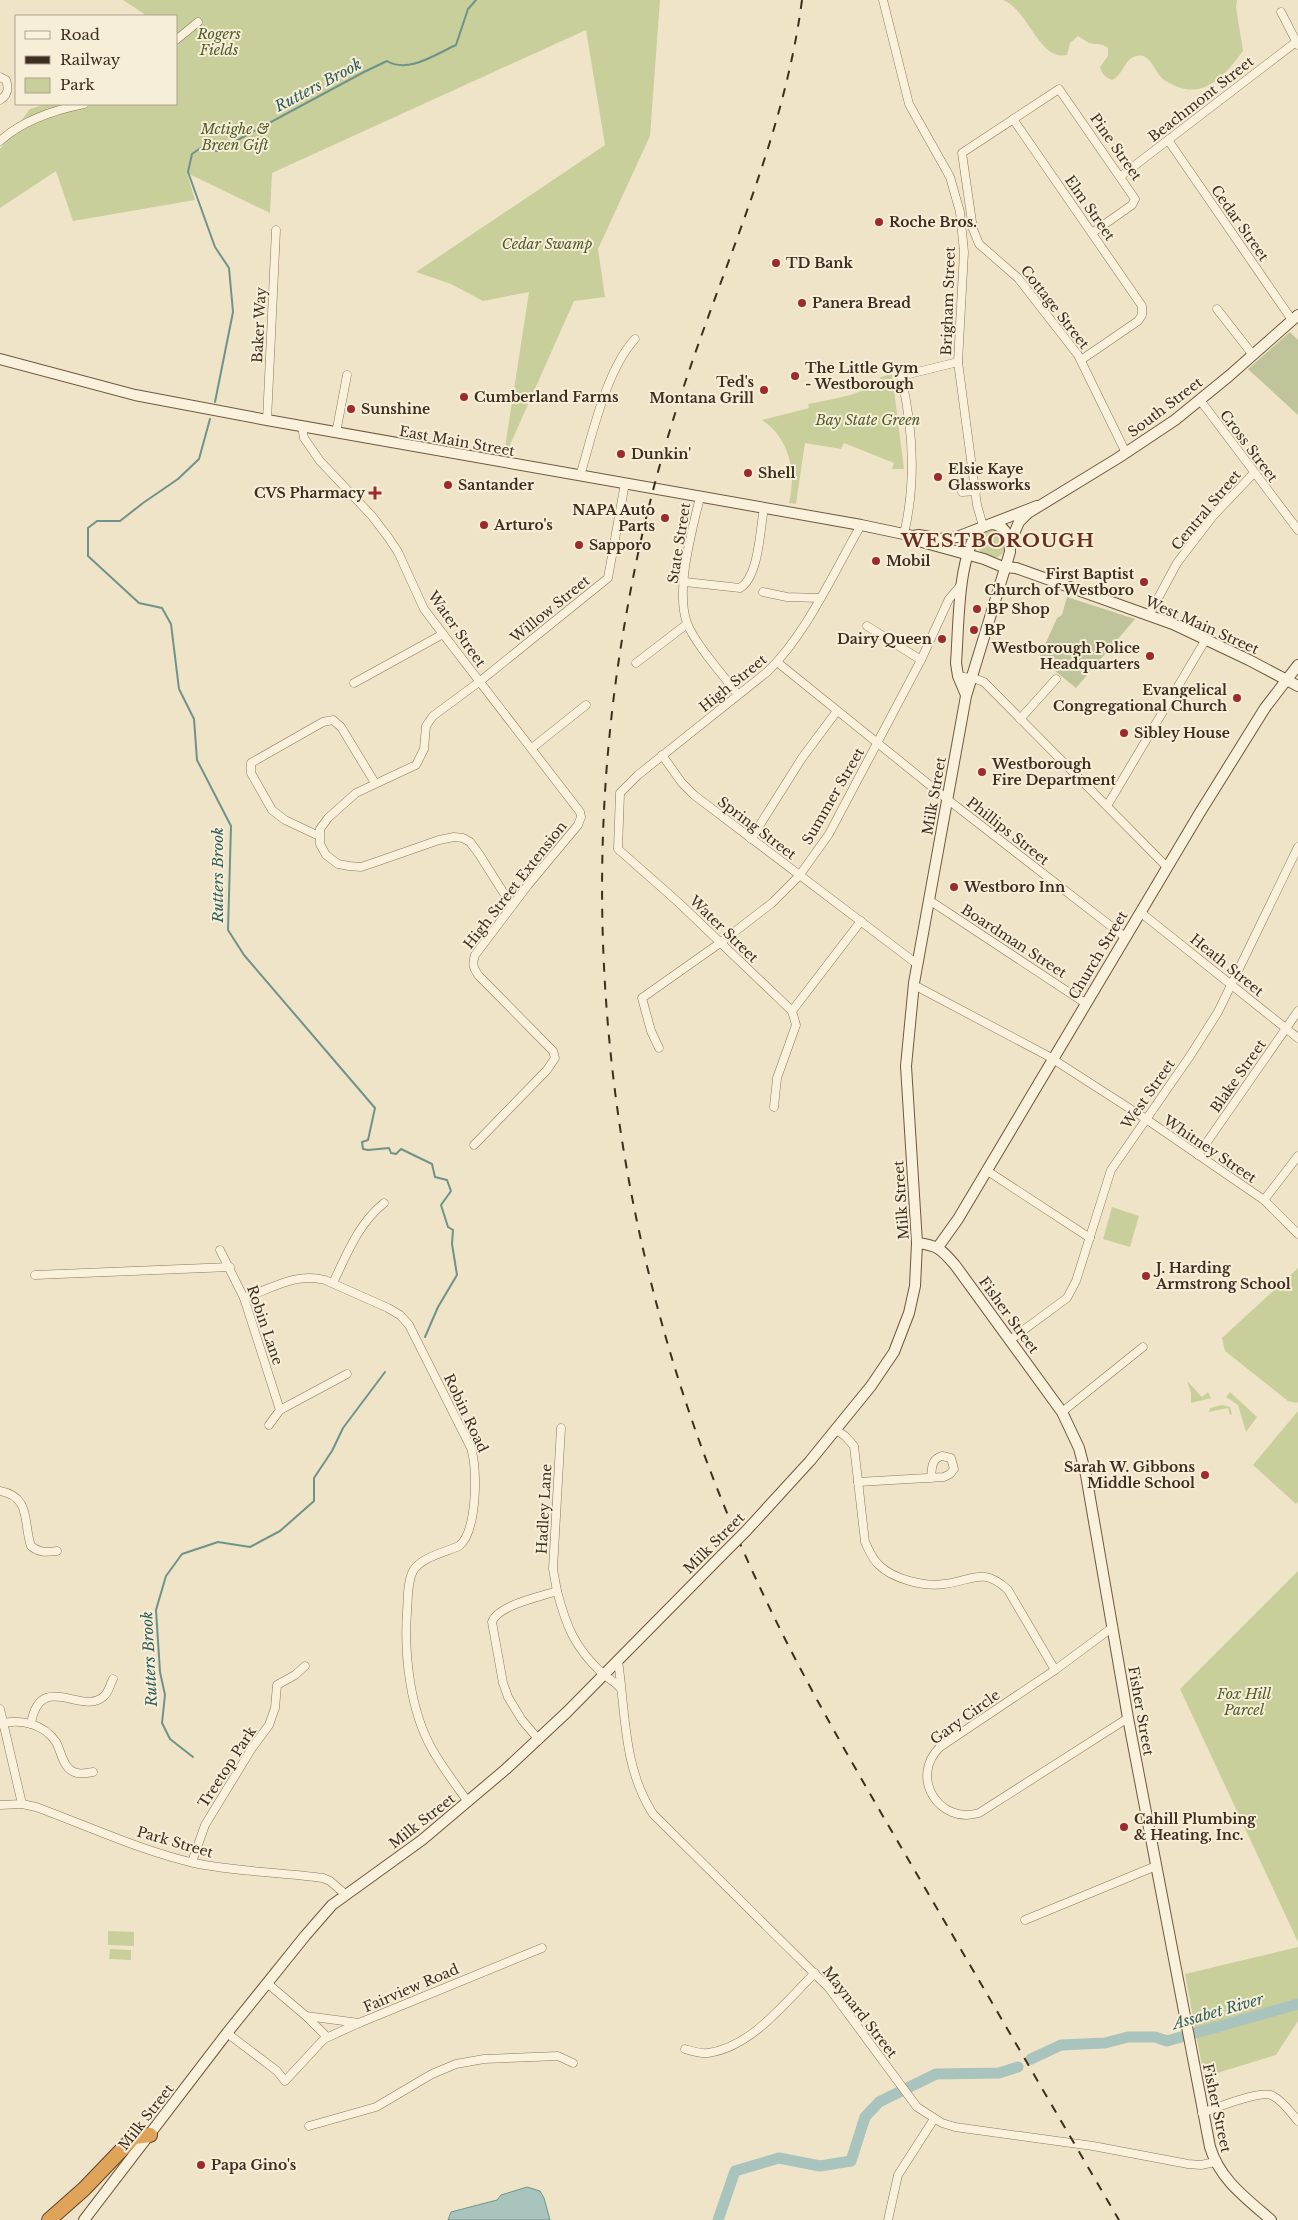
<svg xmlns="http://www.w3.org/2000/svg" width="1298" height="2220" font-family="'Libre Baskerville',serif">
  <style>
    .green { fill: #c9cf9b }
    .cemetery { fill: #bfc49a }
    .water { fill: #a9c4bc; stroke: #6f938a }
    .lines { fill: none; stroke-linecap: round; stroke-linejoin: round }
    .stream { stroke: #6f938a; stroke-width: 2 }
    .river { stroke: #a9c4bc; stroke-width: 11 }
    .street-casing { stroke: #8d765c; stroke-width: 9 }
    .secondary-casing { stroke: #6f573f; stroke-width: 12 }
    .highway-casing { stroke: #5b4430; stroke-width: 16 }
    .street { stroke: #faf1dc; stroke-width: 8 }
    .secondary { stroke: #faf1dc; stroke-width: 10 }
    .highway { stroke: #e0a458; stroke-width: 14 }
    .rail { stroke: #3d2e20; stroke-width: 2; stroke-dasharray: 9 9; stroke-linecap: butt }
    .secondary-bridge-casing { stroke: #6f573f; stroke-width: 12; stroke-linecap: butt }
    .secondary-bridge { stroke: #faf1dc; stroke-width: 10 }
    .poi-dot { fill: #9e2a2b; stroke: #f7eed8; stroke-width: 2 }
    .labels { text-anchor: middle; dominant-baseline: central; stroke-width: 4; stroke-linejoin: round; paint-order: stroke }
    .park-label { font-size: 14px; font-style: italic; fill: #4d5a26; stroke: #f7eed8 }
    .street-label { font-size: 14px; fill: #3d2e20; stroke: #f7eed8 }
    .poi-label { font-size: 14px; font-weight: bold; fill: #3d2e20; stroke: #f7eed8; text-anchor: start }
    .water-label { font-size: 15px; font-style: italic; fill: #2f5d5a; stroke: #f7eed8 }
    .district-label { font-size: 19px; font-weight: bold; letter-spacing: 1px; fill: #6b2e1e; stroke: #f7eed8 }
  </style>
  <rect width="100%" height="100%" fill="#f0e4c8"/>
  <g class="green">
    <path d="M 123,0 L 660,0 L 650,136 L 598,249 L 605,297 L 574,301 L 506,454 L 504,454 L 529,292 L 483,301 L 451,284 L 416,272 L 605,145 L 586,30 L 272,173 L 270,213 L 187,173 L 195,200 L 73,221 L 56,171 L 0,208 L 0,149 L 30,109 L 46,104 L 176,104 L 176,16 L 147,16 Z"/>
    <path d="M 1003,0 L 1237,0 L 1236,7 L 1243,51 C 1227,72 1208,98 1178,87 C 1172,84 1165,82 1161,77 C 1154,70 1150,52 1136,56 C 1124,59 1123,76 1112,80 C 1105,77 1102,74 1100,67 L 1108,56 L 1108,48 L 1103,45 L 1089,43 L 1078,36 L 1070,43 L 1067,55 C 1039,61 1028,9 1003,0 Z"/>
    <path d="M 892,374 L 904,469 L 892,469 L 894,463 L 844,443 L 841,449 L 805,443 L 796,504 L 789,503 C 797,473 789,437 762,420 L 809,408 L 808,404 C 826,400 873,394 881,377 Z"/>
    <circle cx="992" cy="544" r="14"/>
    <path d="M 1112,1207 L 1139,1216 L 1130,1247 L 1103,1239 Z"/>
    <path d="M 1298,1268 L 1298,1402 L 1297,1403 L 1288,1401 L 1225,1351 L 1222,1338 Z"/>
    <path d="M 1187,1381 L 1202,1397 L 1208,1392 L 1211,1398 L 1191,1403 L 1191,1393 Z"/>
    <path d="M 1230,1392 L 1257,1417 L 1246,1432 L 1238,1405 L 1226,1397 Z"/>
    <path d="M 1222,1405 L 1230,1407 L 1232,1414 L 1230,1415 L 1228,1408 L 1209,1412 L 1210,1408 Z"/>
    <path d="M 1298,1411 L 1298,1502 L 1296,1504 L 1253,1465 Z"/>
    <path d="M 1298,1571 L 1298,1942 L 1180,1689 Z"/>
    <path d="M 108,1931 L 134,1932 L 134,1946 L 108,1945 Z"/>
    <path d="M 1298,1947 L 1298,2021 L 1276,2055 L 1204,2077 L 1185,1974 Z"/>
    <path d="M 110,1949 L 131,1950 L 131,1960 L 109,1959 Z"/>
  </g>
  <g class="cemetery">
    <path d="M 1290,332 L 1298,340 L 1298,415 L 1248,369 Z"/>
    <path d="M 1067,597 L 1135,619 L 1076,688 L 1039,658 L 1057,618 L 1062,615 Z"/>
  </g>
  <path class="water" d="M 527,2187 L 540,2191 L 544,2198 L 550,2220 L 448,2220 L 451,2212 L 497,2200 L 501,2195 Z"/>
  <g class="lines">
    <g class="stream">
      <path d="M 215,402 L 233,312 L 229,268 L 215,247 L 188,172 L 192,154 L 202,147 L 217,151 L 364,72 L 387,61 C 408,74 436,54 456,45 L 468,9 L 476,0"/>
      <path d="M 210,419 L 199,459 L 178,479 L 143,503 L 120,521 L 97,521 L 88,528 L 88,556 L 139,603 L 162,608 L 171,624 L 179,689 L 194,719 L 197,760 L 231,826 L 228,930 L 244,955 L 375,1108 L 368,1140 L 362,1142 L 363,1149 L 368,1150 L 389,1148 L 391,1153 L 396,1154 L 401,1149 L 432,1164 L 435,1177 L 447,1180 L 451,1191 L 441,1205 L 448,1227 L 453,1230 L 452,1244 L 457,1275 L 438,1307 L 425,1337"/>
      <path d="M 193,1757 L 170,1739 L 162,1723 L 165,1695 L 160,1672 L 156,1610 L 166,1576 L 182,1554 L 218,1542 L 250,1547 L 280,1531 L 314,1501 L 314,1478 L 332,1451 L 343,1428 L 385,1372"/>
    </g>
    <g class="river">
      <path d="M 1031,2059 L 1061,2045 L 1105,2043 L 1128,2037 L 1155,2037 L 1167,2041 L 1298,2004"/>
      <path d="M 718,2220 L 735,2171 L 779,2158 L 820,2166 L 851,2161 L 865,2117 L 879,2102 L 936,2074 L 999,2073 L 1018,2067"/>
    </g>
    <defs>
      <g id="street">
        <path d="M 883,0 L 909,104 L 950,177 L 960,212 L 964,252 L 958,362 L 977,505 L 983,526"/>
        <path d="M 1281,12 L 1298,45"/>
        <path d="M 176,40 L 198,22"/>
        <path d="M 0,77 L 6,80 C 9,89 8,95 0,100"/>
        <path d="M 1013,119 L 1142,306 L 1142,315 L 1138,321 L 1081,360"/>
        <path d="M 1168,140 L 1292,320"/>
        <path d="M 0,141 C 23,120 54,110 84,104"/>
        <path d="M 1121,176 L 1296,42"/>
        <path d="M 1092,233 L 1132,205 L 1135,199 L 1059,89 L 962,153 L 973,229 L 979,244 L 1018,278 L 1078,355 L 1126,453"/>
        <path d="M 1217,309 L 1253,355"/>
        <path d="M 1200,400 L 1298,530"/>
        <path d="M 267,420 L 276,230"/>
        <path d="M 302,427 L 304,438 L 320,461 L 372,516 L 388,537 L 398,552 L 424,609 L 443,634 L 580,812 L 581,817 L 578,825 L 528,885 L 475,955 C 472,964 473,968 479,976 L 553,1051 L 555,1058 L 547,1070 L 474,1145"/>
        <path d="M 336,433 L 347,375"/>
        <path d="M 580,476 C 592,436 606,370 635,339"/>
        <path d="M 962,492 L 976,491"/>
        <path d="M 700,497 C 692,531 675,590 687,623 C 695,644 724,676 738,695"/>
        <path d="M 904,534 C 916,483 913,427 901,376 L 958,362"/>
        <path d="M 685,582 L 740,588 C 759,577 760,529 764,508"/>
        <path d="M 763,592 L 787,597 L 820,598"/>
        <path d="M 1149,615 L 1177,563 L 1213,516 L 1254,473"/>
        <path d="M 867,626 L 921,660"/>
        <path d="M 777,662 L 947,799 L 1125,937"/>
        <path d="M 636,663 L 687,624"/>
        <path d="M 958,676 L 976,679 L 984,682 L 1167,867"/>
        <path d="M 354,683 L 443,634"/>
        <path d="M 1020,719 L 1056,679"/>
        <path d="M 532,748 L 586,705"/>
        <path d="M 662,755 L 682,783 L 694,795 L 917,964"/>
        <path d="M 1107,806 L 1206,639"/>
        <path d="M 319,836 L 285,820 L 272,810 L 251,773 L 251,763 L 323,722 L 333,720 L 341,727 L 375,783"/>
        <path d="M 751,839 L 802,758 L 837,711"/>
        <path d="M 929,900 L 1085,1003"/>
        <path d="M 512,906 L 479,854 L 470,842 L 463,838 L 454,837 L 439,840 L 373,863 L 361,867 L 349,866 L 338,864 L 326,855 L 320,844 L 320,829 L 328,818 L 356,793 L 416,765 L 424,749 L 426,726 L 433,716 L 479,682 L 608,578 L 625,483"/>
        <path d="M 1140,912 L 1298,1038"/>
        <path d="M 914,985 L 1048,1056 L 1146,1119 L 1264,1200 L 1298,1234"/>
        <path d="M 792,1011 L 678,902 L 618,849 L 620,793 L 638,775 L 767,672 C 806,635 834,572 861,525"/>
        <path d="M 792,1011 L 861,921"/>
        <path d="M 659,1048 L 651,1031 L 642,998 L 720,943 L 772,903 L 799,876 L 829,834 L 921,660 L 949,599 L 961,585"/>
        <path d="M 774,1107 L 777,1078 L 796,1025 L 792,1011"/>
        <path d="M 1198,1155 L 1298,1011"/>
        <path d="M 986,1170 L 1090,1238"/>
        <path d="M 1264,1200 L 1298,1156"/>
        <path d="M 220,1250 L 244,1298 L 280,1410"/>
        <path d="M 35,1275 L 230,1267"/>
        <path d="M 333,1283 C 347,1254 358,1224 384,1203"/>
        <path d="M 244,1298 C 271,1289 295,1272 325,1280 L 388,1308 L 400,1315 L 409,1325 L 471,1448 C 478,1469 477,1532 459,1546 C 446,1552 421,1557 413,1571 C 407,1583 408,1599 407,1612 C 404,1655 410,1710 432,1749 C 442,1767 456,1785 468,1802"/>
        <path d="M 1010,1340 L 1067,1298 L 1076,1281 L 1111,1170 L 1190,1056 L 1218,1012 L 1298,847"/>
        <path d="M 1062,1412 L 1143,1347"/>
        <path d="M 269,1425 L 280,1410 L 347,1374"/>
        <path d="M 836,1430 L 845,1436 L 854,1446 L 865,1542 C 869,1550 872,1559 879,1565 C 893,1579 924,1587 944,1584 C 972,1581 983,1566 1008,1590 L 1055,1670"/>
        <path d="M 858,1482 L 944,1477 L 950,1474 L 954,1469 L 951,1458 L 942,1456 C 931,1459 932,1468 931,1478"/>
        <path d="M 0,1491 C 32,1497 23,1524 31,1546 C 39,1553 46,1552 57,1551"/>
        <path d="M 557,1591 L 553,1569 L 561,1428"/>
        <path d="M 1113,1627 L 1055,1670 L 940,1747 C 909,1777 939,1825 979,1813 L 1128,1718"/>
        <path d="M 618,1661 C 626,1715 623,1767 653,1814 L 829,1988 L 917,2107 L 942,2123 L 955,2127 L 1093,2146 L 1188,2164 L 1201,2165 L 1215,2162"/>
        <path d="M 0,1709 L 22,1804"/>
        <path d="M 0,1724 C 20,1718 44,1724 56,1742 C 62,1753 63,1770 77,1773 C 82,1774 88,1773 93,1772"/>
        <path d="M 31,1724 C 40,1669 83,1717 104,1696 C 109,1692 110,1684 113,1679"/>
        <path d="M 539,1740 L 522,1720 L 508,1697 L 503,1683 L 492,1622 C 498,1605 540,1597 557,1591 C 566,1626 575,1648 602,1673 C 608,1679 615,1681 620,1688"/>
        <path d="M 0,1805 L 22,1804 L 36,1807 C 88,1826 139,1850 194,1863 C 237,1872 280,1872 323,1878 L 330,1881 L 345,1894"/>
        <path d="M 192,1862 L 205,1825 L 252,1748 L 269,1725 L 275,1708 L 277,1685 L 295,1675 L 305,1666"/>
        <path d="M 1025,1920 L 1156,1866"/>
        <path d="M 267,1983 L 306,2016 L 359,2023 L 542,1948"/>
        <path d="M 306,2016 L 327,2037"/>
        <path d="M 227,2033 L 277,2071 L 285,2081 L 324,2039 L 359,2023"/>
        <path d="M 685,2049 C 692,2051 700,2054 708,2053 C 752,2047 785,2002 815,1973"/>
        <path d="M 1202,2113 C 1216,2108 1262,2089 1273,2096 C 1283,2101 1291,2113 1298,2121"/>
        <path d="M 309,2126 L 376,2107 L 432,2074 L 456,2064 L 484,2059 L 558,2056 L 573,2063"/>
        <path d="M 888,2220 L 898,2175 L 934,2119"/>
      </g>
      <g id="secondary">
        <path d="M 0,359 L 135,395 L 267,420 L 861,525 L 913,536 L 919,535 L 940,539 L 957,537 L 1037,506"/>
        <path d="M 922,542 L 984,559 L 1003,567 L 1016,568 L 1173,624 L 1249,660 L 1298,686"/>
        <path d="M 1010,543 L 1019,522 L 1028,513 L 1118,458 L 1175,420 L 1229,376 L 1298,315"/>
        <path d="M 966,695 L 958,676 L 956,663 C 959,625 957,561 979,529"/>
        <path d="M 917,1243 C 938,1245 942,1250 955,1265 L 1062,1412 L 1079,1448 L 1086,1475 L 1128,1718 L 1210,2147 C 1220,2180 1246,2198 1271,2220"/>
        <path d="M 938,1247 L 958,1219 L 1199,814 L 1265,708 L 1298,665"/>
        <path d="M 746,1531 L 810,1461 L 871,1386 L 894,1352 L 909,1313 L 915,1286 L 917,1243 L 906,1066 L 914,983 L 966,696 L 1010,552 C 1010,538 1007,525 991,524"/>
        <path d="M 84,2220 L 227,2033 L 305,1936 L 332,1905 L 422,1840 L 506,1769 L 567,1712 L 722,1555"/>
      </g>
      <path id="highway" d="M 49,2220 L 84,2189 L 134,2137 L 150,2135"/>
    </defs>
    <use href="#street" class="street-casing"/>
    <use href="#secondary" class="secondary-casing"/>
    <use href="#highway" class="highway-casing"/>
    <use href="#street" class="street"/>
    <use href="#secondary" class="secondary"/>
    <use href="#highway" class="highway"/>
    <path class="rail" d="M 802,0 C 785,131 730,250 688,374 C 661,453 640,534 626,616 C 568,941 617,1280 756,1579 C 802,1679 859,1775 915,1871 C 983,1987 1051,2104 1119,2220"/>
    <defs>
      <path id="secondary-bridge" d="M 722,1555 L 746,1531"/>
    </defs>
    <use href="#secondary-bridge" class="secondary-bridge-casing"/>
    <use href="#secondary-bridge" class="secondary-bridge"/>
  </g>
  <g class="poi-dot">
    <circle cx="879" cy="222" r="5"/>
    <circle cx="776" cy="263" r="5"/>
    <circle cx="802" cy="303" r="5"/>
    <circle cx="795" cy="376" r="5"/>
    <circle cx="764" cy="390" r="5"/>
    <circle cx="464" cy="397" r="5"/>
    <circle cx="351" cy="409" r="5"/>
    <circle cx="621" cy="454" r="5"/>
    <circle cx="748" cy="473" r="5"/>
    <circle cx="938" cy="477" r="5"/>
    <circle cx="448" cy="485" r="5"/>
    <path d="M372.5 485.5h5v5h5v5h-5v5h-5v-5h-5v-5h5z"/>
    <circle cx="665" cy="518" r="5"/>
    <circle cx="484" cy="525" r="5"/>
    <circle cx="579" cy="545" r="5"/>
    <circle cx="876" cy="561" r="5"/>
    <circle cx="1144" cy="582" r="5"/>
    <circle cx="977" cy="609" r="5"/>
    <circle cx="974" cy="630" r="5"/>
    <circle cx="942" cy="639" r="5"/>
    <circle cx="1150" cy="656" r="5"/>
    <circle cx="1237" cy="698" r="5"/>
    <circle cx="1124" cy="733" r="5"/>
    <circle cx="982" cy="772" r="5"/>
    <circle cx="954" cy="887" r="5"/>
    <circle cx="1146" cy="1276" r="5"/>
    <circle cx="1205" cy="1475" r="5"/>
    <circle cx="1124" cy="1827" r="5"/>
    <circle cx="201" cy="2165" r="5"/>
  </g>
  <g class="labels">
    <g class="park-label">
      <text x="219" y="34">Rogers<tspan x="219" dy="16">Fields</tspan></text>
      <text x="235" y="129">Mctighe &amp;<tspan x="235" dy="16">Breen Gift</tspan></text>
      <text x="547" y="244">Cedar Swamp</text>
      <text x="868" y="420">Bay State Green</text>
      <text x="1244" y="1694">Fox Hill<tspan x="1244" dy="16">Parcel</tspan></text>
    </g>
    <g class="street-label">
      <text transform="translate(1201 99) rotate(-38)">Beachmont Street</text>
      <text transform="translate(1116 147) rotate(55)">Pine Street</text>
      <text transform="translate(1090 208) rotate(55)">Elm Street</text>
      <text transform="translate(1240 223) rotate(55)">Cedar Street</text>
      <text transform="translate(948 301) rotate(-88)">Brigham Street</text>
      <text transform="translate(1055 307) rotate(52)">Cottage Street</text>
      <text transform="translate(259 325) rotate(-87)">Baker Way</text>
      <text transform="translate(1165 407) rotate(-37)">South Street</text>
      <text transform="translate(457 441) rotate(10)">East Main Street</text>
      <text transform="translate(1249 446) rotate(53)">Cross Street</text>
      <text transform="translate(1206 510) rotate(-50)">Central Street</text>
      <text transform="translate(679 543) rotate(-81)">State Street</text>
      <text transform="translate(550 609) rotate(-39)">Willow Street</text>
      <text transform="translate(1202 625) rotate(24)">West Main Street</text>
      <text transform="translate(457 629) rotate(55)">Water Street</text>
      <text transform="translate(733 683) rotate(-39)">High Street</text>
      <text transform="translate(833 796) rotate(-60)">Summer Street</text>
      <text transform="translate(934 796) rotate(-80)">Milk Street</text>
      <text transform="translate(757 828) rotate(37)">Spring Street</text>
      <text transform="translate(1008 831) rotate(38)">Phillips Street</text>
      <text transform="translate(515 885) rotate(-52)">High Street Extension</text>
      <text transform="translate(724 929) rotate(44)">Water Street</text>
      <text transform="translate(1014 941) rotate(33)">Boardman Street</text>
      <text transform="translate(1098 955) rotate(-59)">Church Street</text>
      <text transform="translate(1227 965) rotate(39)">Heath Street</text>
      <text transform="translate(1238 1076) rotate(-55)">Blake Street</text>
      <text transform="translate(1148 1094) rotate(-55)">West Street</text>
      <text transform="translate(1210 1149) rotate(34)">Whitney Street</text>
      <text transform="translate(901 1200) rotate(-94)">Milk Street</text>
      <text transform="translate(1009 1315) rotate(54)">Fisher Street</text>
      <text transform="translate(265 1325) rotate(71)">Robin Lane</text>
      <text transform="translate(466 1413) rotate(65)">Robin Road</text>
      <text transform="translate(544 1509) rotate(-87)">Hadley Lane</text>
      <text transform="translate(714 1543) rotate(-45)">Milk Street</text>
      <text transform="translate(1141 1711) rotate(80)">Fisher Street</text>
      <text transform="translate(965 1717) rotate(-36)">Gary Circle</text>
      <text transform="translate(227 1767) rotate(-57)">Treetop Park</text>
      <text transform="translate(422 1821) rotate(-38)">Milk Street</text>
      <text transform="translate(175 1842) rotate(16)">Park Street</text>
      <text transform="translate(411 1988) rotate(-23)">Fairview Road</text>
      <text transform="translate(860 2012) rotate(52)">Maynard Street</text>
      <text transform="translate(1217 2108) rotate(78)">Fisher Street</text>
      <text transform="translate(146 2117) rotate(-52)">Milk Street</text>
    </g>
    <g class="poi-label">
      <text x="889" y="222">Roche Bros.</text>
      <text x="786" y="263">TD Bank</text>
      <text x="812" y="303">Panera Bread</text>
      <text x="805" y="368">The Little Gym<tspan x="805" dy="16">- Westborough</tspan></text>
      <text x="754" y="382" text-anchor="end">Ted's<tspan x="754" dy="16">Montana Grill</tspan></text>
      <text x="474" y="397">Cumberland Farms</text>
      <text x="361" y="409">Sunshine</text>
      <text x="631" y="454">Dunkin'</text>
      <text x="948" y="469">Elsie Kaye<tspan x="948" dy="16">Glassworks</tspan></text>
      <text x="758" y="473">Shell</text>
      <text x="458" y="485">Santander</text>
      <text x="365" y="493" text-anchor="end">CVS Pharmacy</text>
      <text x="655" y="510" text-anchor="end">NAPA Auto<tspan x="655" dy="16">Parts</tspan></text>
      <text x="494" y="525">Arturo's</text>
      <text x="589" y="545">Sapporo</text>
      <text x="886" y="561">Mobil</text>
      <text x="1134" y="574" text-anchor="end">First Baptist<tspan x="1134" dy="16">Church of Westboro</tspan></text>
      <text x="987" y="609">BP Shop</text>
      <text x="984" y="630">BP</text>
      <text x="932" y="639" text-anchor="end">Dairy Queen</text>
      <text x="1140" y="648" text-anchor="end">Westborough Police<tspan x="1140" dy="16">Headquarters</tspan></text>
      <text x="1227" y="690" text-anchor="end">Evangelical<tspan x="1227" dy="16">Congregational Church</tspan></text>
      <text x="1134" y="733">Sibley House</text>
      <text x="992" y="764">Westborough<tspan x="992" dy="16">Fire Department</tspan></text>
      <text x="964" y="887">Westboro Inn</text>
      <text x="1156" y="1268">J. Harding<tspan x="1156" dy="16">Armstrong School</tspan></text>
      <text x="1195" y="1467" text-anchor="end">Sarah W. Gibbons<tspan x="1195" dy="16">Middle School</tspan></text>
      <text x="1134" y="1819">Cahill Plumbing<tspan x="1134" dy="16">&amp; Heating, Inc.</tspan></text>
      <text x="211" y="2165">Papa Gino's</text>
    </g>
    <g class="water-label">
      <text transform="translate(318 85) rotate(-28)">Rutters Brook</text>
      <text transform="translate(217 875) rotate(-90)">Rutters Brook</text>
      <text transform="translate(149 1659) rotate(-93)">Rutters Brook</text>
      <text transform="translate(1218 2011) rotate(-16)">Assabet River</text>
    </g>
    <g class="district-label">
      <text x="998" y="540">WESTBOROUGH</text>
    </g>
  </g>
  <rect x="15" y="15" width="162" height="90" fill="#f7eed8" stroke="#ada18e"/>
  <rect x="25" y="31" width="25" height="8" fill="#faf1dc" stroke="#ada18e"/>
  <text x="60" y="40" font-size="15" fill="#3d2e20">Road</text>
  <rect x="25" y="56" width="25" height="8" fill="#3d2e20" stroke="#ada18e"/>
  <text x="60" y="65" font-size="15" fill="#3d2e20">Railway</text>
  <rect x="25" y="78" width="25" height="15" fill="#c9cf9b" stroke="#ada18e"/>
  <text x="60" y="90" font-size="15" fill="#3d2e20">Park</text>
</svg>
